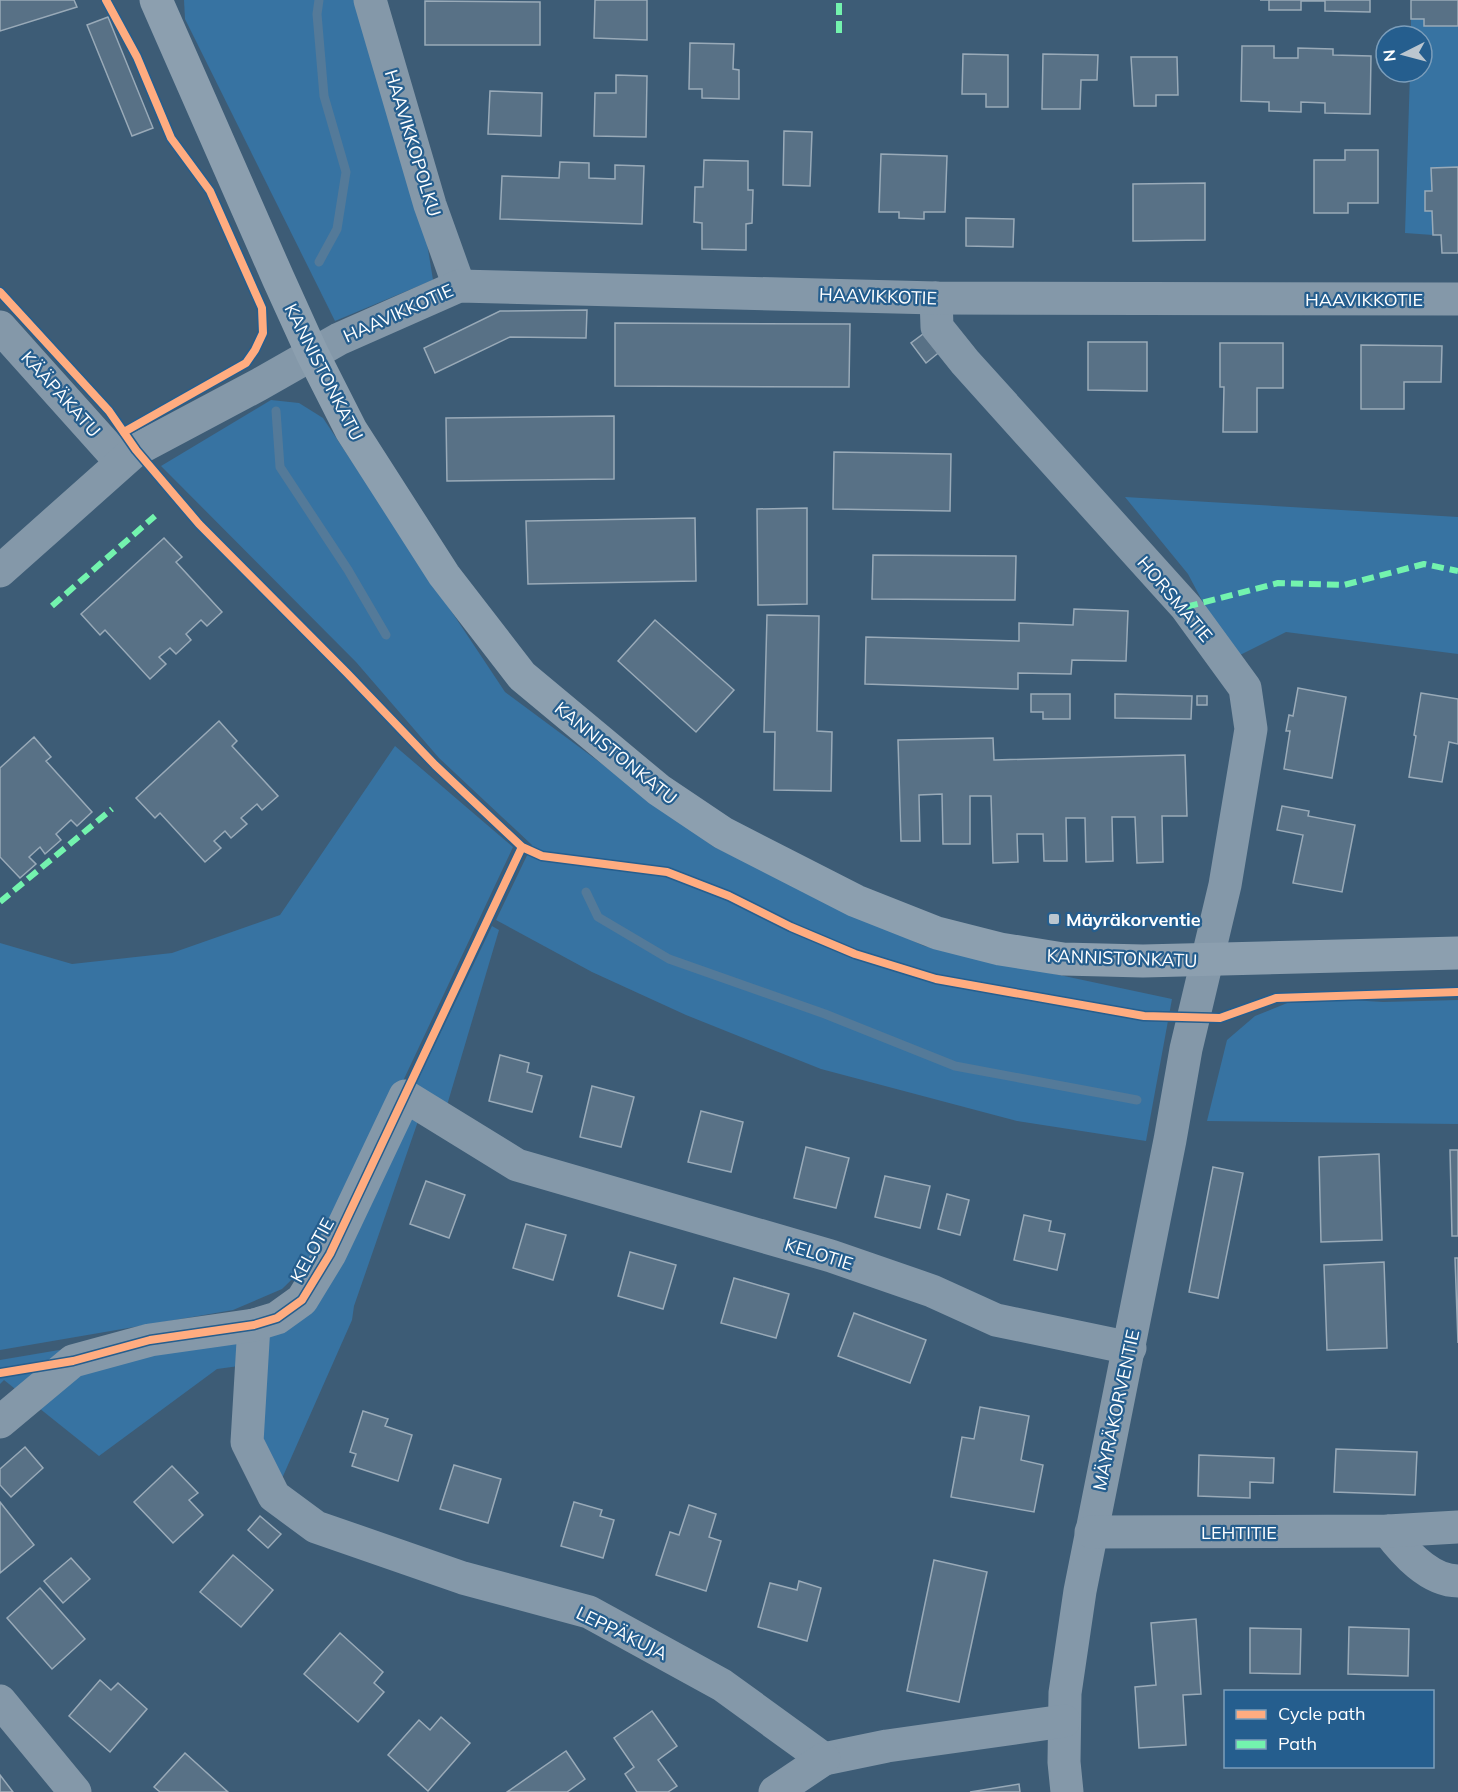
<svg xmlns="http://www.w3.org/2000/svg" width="1458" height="1792" font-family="Mulish,sans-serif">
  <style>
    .green { fill: #3773a2 }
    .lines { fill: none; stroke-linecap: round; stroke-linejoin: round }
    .stream { stroke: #547a99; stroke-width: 9 }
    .building { fill: #587186; stroke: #99aab8; stroke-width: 1.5 }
    .street { stroke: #8498a9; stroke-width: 33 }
    .secondary { stroke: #8c9faf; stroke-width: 33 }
    .quiet { stroke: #73f3ae; stroke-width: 6; stroke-dasharray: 12 6; stroke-linecap: butt }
    .cycleway-casing { stroke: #255e8e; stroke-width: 11 }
    .cycleway { stroke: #ffac80; stroke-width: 8 }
    .poi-dot { fill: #bbc6cf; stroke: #255e8e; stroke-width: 2 }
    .labels { text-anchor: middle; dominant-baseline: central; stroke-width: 4.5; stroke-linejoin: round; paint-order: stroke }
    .street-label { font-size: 18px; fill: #fff; stroke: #255e8e }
    .poi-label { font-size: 18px; font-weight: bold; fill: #fff; stroke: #255e8e; text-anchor: start }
  </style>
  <rect width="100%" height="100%" fill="#3d5c76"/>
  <g class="green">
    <path d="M 184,0 L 361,0 L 421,206 L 433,280 L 335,321 L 185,19 Z"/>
    <path d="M 1411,19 L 1424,19 L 1424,26 L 1458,26 L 1458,167 L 1432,168 L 1432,191 L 1425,191 L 1425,211 L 1432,211 L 1433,235 L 1405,233 L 1410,72 L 1422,72 L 1422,36 L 1411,36 Z"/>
    <path d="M 271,400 L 299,403 L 323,418 L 505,692 L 714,847 L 924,946 L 1172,999 L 1146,1141 L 1017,1121 L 821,1069 L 686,1015 L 592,972 L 496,920 L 532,845 L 439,758 L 356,662 L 161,466 Z"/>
    <path d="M 1125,497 L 1458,517 L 1458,654 L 1286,632 L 1226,662 L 1216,627 L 1188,574 Z"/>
    <path d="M 395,746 L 513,847 L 325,1247 L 282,1289 L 233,1310 L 0,1350 L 0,943 L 72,964 L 172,953 L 280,915 Z"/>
    <path d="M 492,926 L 499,930 L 445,1112 L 425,1101 L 354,1306 L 352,1320 L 276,1492 L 239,1366 L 217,1369 L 99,1456 L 4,1380 L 0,1384 L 0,1360 L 142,1336 L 289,1300 L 330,1262 Z"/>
    <path d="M 1302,997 L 1383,1002 L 1458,1000 L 1458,1124 L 1207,1121 L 1227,1040 L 1255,1016 Z"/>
  </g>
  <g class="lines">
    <g class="stream">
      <path d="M 319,0 L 317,14 L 324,96 L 346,172 L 337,229 L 319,262"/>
      <path d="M 276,411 L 280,467 L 348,570 L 386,635"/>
      <path d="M 586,892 L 598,917 L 669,959 L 825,1014 L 955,1066 L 1137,1100"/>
    </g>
  </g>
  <g class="building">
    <path d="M 0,0 L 74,0 L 77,7 L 0,31 Z"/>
    <path d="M 595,0 L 647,0 L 647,40 L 594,38 Z"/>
    <path d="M 1260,0 L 1370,0 L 1370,12 L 1325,11 L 1325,1 L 1301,1 L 1301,10 L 1269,10 L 1269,0 Z"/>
    <path d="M 1411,0 L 1458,0 L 1458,26 L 1424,26 L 1424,19 L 1411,19 Z"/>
    <path d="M 425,1 L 540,2 L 540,45 L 425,45 Z"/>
    <path d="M 108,17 L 153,128 L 132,136 L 87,25 Z"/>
    <path d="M 690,43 L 734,44 L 733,69 L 739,70 L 739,99 L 702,98 L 702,89 L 689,89 Z"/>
    <path d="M 1242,46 L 1274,46 L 1274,58 L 1298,58 L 1298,48 L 1333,49 L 1333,55 L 1371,56 L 1370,114 L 1325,113 L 1325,103 L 1301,102 L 1301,112 L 1269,111 L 1269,102 L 1241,101 Z"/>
    <path d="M 963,54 L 1008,55 L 1008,107 L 986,107 L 986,94 L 962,94 Z"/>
    <path d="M 1043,54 L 1098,55 L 1097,80 L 1081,80 L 1080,109 L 1042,109 Z"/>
    <path d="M 1131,57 L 1177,57 L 1178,95 L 1156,95 L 1156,106 L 1134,106 Z"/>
    <path d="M 616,75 L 647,76 L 646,137 L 594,136 L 595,93 L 616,93 Z"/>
    <path d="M 490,91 L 542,93 L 541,136 L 488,134 Z"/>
    <path d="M 784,131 L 812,132 L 810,186 L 783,185 Z"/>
    <path d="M 1345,150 L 1378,150 L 1378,203 L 1348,203 L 1348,213 L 1314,213 L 1314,160 L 1345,160 Z"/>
    <path d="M 881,154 L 947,156 L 945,212 L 924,212 L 924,219 L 899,218 L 899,212 L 879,212 Z"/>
    <path d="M 704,160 L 748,161 L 748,190 L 753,190 L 752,223 L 746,224 L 746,250 L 702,249 L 702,223 L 694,222 L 695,187 L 703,187 Z"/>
    <path d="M 560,162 L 589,163 L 589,178 L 615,179 L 615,165 L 644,166 L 642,224 L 500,219 L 502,176 L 559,178 Z"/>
    <path d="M 1458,167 L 1458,253 L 1442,253 L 1441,235 L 1433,235 L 1432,211 L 1425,211 L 1425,191 L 1432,191 L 1431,168 Z"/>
    <path d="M 1205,183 L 1205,240 L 1133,241 L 1133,184 Z"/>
    <path d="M 966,218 L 1014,219 L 1013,247 L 966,246 Z"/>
    <path d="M 587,310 L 586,338 L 510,337 L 435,373 L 424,348 L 500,311 Z"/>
    <path d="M 615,323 L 850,324 L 849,387 L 615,386 Z"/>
    <path d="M 927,331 L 942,350 L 926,363 L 911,343 Z"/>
    <path d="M 1088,342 L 1147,342 L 1147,391 L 1088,390 Z"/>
    <path d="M 1220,343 L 1283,343 L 1283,388 L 1257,388 L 1257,432 L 1223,432 L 1224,387 L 1220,387 Z"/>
    <path d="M 1361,345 L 1442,346 L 1441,382 L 1404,382 L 1404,409 L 1361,409 Z"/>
    <path d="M 614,416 L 614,479 L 447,481 L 446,418 Z"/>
    <path d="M 834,452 L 951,454 L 950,511 L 833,509 Z"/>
    <path d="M 807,508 L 807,604 L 758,605 L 757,509 Z"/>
    <path d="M 695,518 L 696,581 L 528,584 L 526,521 Z"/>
    <path d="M 164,538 L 182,557 L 176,562 L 222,612 L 207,626 L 201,620 L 186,634 L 191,640 L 176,654 L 170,648 L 159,657 L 166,664 L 150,679 L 105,630 L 100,635 L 81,614 Z"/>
    <path d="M 873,555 L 1016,556 L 1015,600 L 872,599 Z"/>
    <path d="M 1074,609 L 1128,611 L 1126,661 L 1072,660 L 1071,674 L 1018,673 L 1018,689 L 865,684 L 866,637 L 1019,641 L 1019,623 L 1073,625 Z"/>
    <path d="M 767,615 L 819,616 L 817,731 L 832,732 L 831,791 L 774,790 L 775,732 L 764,732 Z"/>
    <path d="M 655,620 L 734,690 L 696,732 L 618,661 Z"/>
    <path d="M 1298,688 L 1346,697 L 1332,778 L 1284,769 L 1290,731 L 1286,731 L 1289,715 L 1293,716 Z"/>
    <path d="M 1421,693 L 1458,699 L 1458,744 L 1449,742 L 1442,782 L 1409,777 L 1416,736 L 1414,735 Z"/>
    <path d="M 1031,694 L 1070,694 L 1070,719 L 1043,719 L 1043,712 L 1031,712 Z"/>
    <path d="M 1115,694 L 1192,696 L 1191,719 L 1115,718 Z"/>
    <rect x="1197" y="696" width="10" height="9"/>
    <path d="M 219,721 L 237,741 L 232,746 L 278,796 L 262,810 L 257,804 L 241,818 L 247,824 L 231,838 L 225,831 L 214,841 L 221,848 L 205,862 L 160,813 L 155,818 L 136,798 Z"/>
    <path d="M 34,737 L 51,757 L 46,761 L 92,812 L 77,826 L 71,820 L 56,834 L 61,840 L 45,854 L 40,847 L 29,857 L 36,864 L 20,878 L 0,857 L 0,768 Z"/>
    <path d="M 993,738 L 994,760 L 1185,755 L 1187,816 L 1162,816 L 1163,862 L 1137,863 L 1135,817 L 1112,817 L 1113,861 L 1086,862 L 1085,818 L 1066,818 L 1067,861 L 1044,861 L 1043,834 L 1017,834 L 1018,862 L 993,863 L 991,796 L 970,796 L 970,844 L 943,844 L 942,794 L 919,795 L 920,841 L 901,841 L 898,740 Z"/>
    <path d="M 1282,806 L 1309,811 L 1308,816 L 1355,825 L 1342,892 L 1293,883 L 1303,835 L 1277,830 Z"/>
    <path d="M 500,1055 L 529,1063 L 527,1072 L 542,1076 L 532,1112 L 489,1101 Z"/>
    <path d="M 592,1086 L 634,1097 L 621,1147 L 580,1137 Z"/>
    <path d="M 701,1111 L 743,1122 L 731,1172 L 688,1162 Z"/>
    <path d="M 806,1147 L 849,1158 L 836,1208 L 794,1198 Z"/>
    <path d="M 1450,1150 L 1458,1150 L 1458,1236 L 1452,1236 Z"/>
    <path d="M 1379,1154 L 1382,1240 L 1321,1242 L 1319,1157 Z"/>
    <path d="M 1213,1167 L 1243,1173 L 1218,1298 L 1189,1292 Z"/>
    <path d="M 885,1176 L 930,1186 L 920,1228 L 875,1217 Z"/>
    <path d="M 426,1181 L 465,1195 L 449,1238 L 410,1224 Z"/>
    <path d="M 947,1194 L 969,1200 L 960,1235 L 938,1229 Z"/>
    <path d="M 1024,1215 L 1051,1221 L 1049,1231 L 1065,1234 L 1057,1270 L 1014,1260 Z"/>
    <path d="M 526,1224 L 566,1235 L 553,1280 L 513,1268 Z"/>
    <path d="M 630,1252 L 676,1265 L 663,1309 L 618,1296 Z"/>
    <path d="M 1455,1258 L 1458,1258 L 1458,1343 Z"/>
    <path d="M 1384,1262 L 1387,1348 L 1327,1350 L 1324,1265 Z"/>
    <path d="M 734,1278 L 789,1294 L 776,1338 L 721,1323 Z"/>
    <path d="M 854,1313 L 926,1340 L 910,1383 L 838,1356 Z"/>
    <path d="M 980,1407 L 1029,1416 L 1021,1460 L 1043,1465 L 1034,1512 L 951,1497 L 962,1437 L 974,1439 Z"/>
    <path d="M 363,1411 L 388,1419 L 385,1426 L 412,1435 L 398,1481 L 352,1466 L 356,1454 L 350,1452 Z"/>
    <path d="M 25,1447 L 43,1468 L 11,1497 L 0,1485 L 0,1469 Z"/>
    <path d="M 1336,1449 L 1417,1452 L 1415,1495 L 1334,1492 Z"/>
    <path d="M 1199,1455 L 1274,1458 L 1273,1483 L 1250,1482 L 1250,1498 L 1198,1496 Z"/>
    <path d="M 454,1465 L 501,1479 L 488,1523 L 440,1509 Z"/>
    <path d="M 172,1466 L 198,1493 L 189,1500 L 203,1515 L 173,1543 L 134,1502 Z"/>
    <path d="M 0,1502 L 34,1545 L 0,1573 Z"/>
    <path d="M 574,1502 L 602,1510 L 600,1516 L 614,1520 L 603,1558 L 561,1546 Z"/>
    <path d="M 689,1505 L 716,1514 L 709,1537 L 721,1541 L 706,1591 L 656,1575 L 670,1532 L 679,1535 Z"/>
    <path d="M 260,1516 L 281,1534 L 268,1548 L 248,1530 Z"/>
    <path d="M 233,1555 L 273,1590 L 241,1627 L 200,1592 Z"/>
    <path d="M 71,1558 L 90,1579 L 63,1603 L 44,1581 Z"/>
    <path d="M 934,1560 L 987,1572 L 959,1702 L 907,1691 Z"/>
    <path d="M 799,1581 L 821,1588 L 807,1641 L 758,1627 L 770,1583 L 797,1590 Z"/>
    <path d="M 40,1588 L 85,1639 L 52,1669 L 7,1618 Z"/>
    <path d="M 1196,1619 L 1201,1694 L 1183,1695 L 1186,1745 L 1139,1748 L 1135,1687 L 1156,1685 L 1151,1623 Z"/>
    <path d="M 1349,1627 L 1409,1629 L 1408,1676 L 1348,1674 Z"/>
    <path d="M 1250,1628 L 1301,1629 L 1300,1674 L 1250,1673 Z"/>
    <path d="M 340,1633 L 383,1672 L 374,1683 L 384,1692 L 358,1722 L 304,1674 Z"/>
    <path d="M 100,1680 L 111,1690 L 118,1683 L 147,1709 L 110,1752 L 69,1716 Z"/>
    <path d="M 652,1711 L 677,1746 L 658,1760 L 677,1786 L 668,1792 L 637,1792 L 625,1774 L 634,1767 L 614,1738 Z"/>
    <path d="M 441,1717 L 470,1743 L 428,1791 L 388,1755 L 419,1720 L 430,1730 Z"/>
    <path d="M 566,1751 L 585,1779 L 567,1792 L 507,1792 Z"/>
    <path d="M 185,1753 L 228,1792 L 160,1792 L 154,1787 Z"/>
    <path d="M 0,1775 L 13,1792 L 0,1792 Z"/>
    <path d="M 1019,1784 L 1020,1792 L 970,1792 Z"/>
  </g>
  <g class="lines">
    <g class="street">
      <path d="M 370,0 L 430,205 L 459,286"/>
      <path d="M 936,298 L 937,327 L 965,362 L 1186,607 L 1245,688 L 1251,729 L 1225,885 L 1186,1049 L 1170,1140 L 1080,1591 L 1065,1693 L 1064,1762 L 1067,1792"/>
      <path d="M 0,327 L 121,462"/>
      <path d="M 0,571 L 136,450 L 260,384 L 339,339 L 459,286 L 936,298 L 1458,299"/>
      <path d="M 254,1325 L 247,1442 L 274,1496 L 316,1527 L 463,1578 L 589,1612 L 722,1685 L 824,1759 L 887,1746 L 1064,1721"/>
      <path d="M 0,1422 L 73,1361 L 150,1340 L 254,1325 L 277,1318 L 302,1300 L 330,1254 L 405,1096 L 517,1165 L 831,1256 L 932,1291 L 996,1320 L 1130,1348"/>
      <path d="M 1388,1531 C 1404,1552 1429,1581 1458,1581"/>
      <path d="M 1091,1532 L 1388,1531 L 1458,1527"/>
      <path d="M 0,1701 L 75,1792"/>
      <path d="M 775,1792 L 824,1759"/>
    </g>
    <path class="secondary" d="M 156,0 L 278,278 L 312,353 L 351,430 L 444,575 L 522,676 L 659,790 L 723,833 L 856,901 L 937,933 L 1000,949 L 1063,959 L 1143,961 L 1458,953"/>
    <g class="quiet">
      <path d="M 839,33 L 839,0"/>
      <path d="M 52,606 L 155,516"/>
      <path d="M 1186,607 L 1278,583 L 1344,585 L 1424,564 L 1458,571"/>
      <path d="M 0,902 L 112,809"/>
    </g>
    <defs>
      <g id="cycleway">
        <path d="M 106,0 L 137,57 L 171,138 L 210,191 L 262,308 L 263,333 L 255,350 L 246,363 L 124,432"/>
        <path d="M 0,292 L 109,411 L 136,450 L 199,524 L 347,673 L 435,765 L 522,847 L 542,856 L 667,872 L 729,896 L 791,927 L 855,954 L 936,979 L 1144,1016 L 1220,1018 L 1276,998 L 1458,992"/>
        <path d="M 0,1373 L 73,1361 L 150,1340 L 254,1325 L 277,1318 L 302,1300 L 330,1254 L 522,847"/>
      </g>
    </defs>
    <use href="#cycleway" class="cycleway-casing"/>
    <use href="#cycleway" class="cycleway"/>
  </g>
  <rect class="poi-dot" x="1048" y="913" width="12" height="12" rx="3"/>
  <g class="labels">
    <g class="street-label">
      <text transform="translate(413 143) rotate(73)">HAAVIKKOPOLKU</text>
      <text transform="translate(878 296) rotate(2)">HAAVIKKOTIE</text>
      <text x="1364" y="299">HAAVIKKOTIE</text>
      <text transform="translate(398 313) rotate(-24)">HAAVIKKOTIE</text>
      <text transform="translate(324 372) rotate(63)">KANNISTONKATU</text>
      <text transform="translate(61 394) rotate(48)">KÄÄPÄKATU</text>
      <text transform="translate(1175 599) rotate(50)">HORSMATIE</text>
      <text transform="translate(616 753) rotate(39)">KANNISTONKATU</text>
      <text transform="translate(1122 958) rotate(2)">KANNISTONKATU</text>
      <text transform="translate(312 1250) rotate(-61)">KELOTIE</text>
      <text transform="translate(819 1254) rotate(17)">KELOTIE</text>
      <text transform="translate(1116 1410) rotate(-78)">MÄYRÄKORVENTIE</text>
      <text x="1239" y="1532">LEHTITIE</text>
      <text transform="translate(622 1633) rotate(26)">LEPPÄKUJA</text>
    </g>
    <g class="poi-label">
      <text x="1066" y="919">Mäyräkorventie</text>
    </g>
  </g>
  <rect x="1224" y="1690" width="210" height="78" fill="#255e8e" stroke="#7c9ebb" stroke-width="1.5"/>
  <rect x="1236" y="1710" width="30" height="9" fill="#ffac80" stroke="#7c9ebb" stroke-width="1.5"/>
  <text x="1278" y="1720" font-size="18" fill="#ffffff">Cycle path</text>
  <rect x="1236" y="1740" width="30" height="9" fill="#73f3ae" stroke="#7c9ebb" stroke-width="1.5"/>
  <text x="1278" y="1750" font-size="18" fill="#ffffff">Path</text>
  <g transform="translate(1404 54) rotate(264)"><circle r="28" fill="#255e8e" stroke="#7c9ebb" stroke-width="1.5"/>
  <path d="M0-4.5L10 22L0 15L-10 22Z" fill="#bbc6cf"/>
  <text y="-9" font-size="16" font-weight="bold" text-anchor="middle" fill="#ffffff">N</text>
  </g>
</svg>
